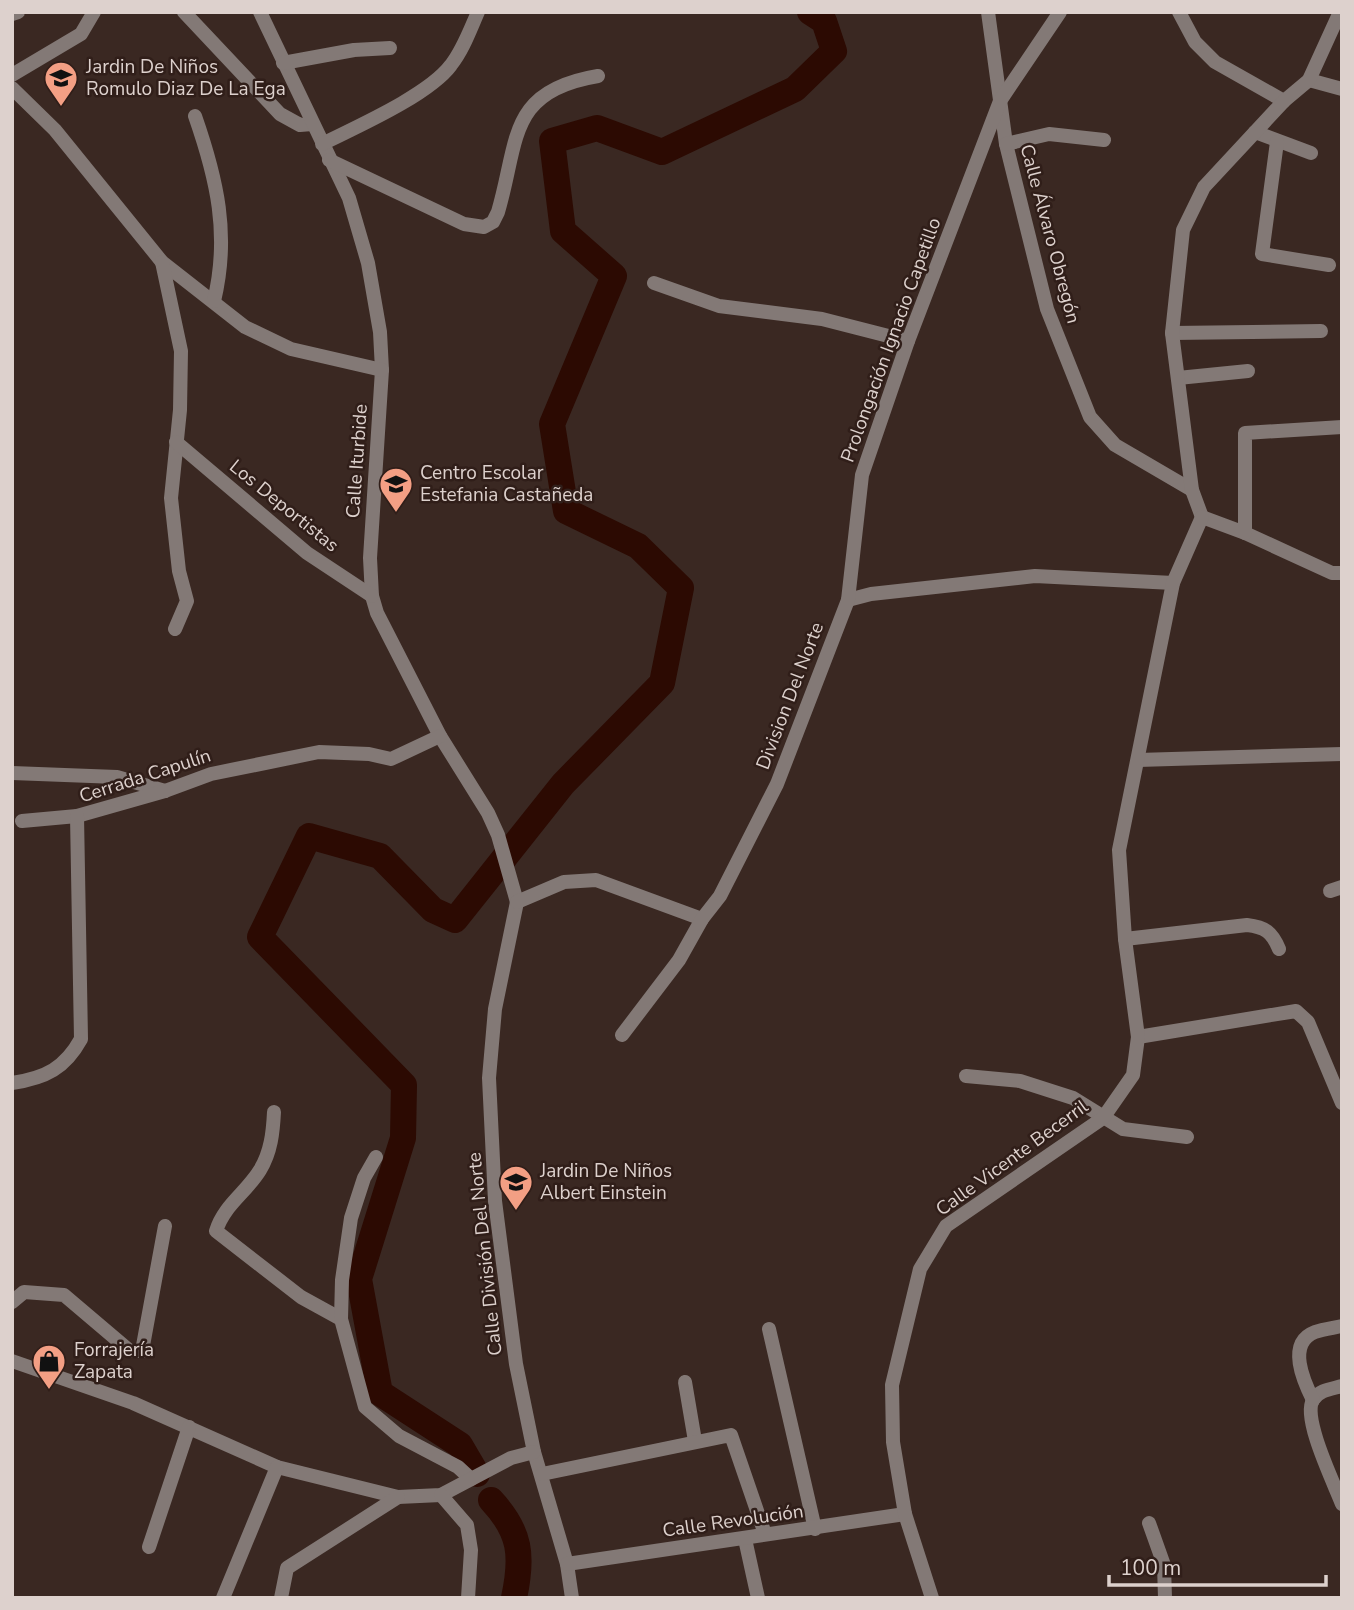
<svg xmlns="http://www.w3.org/2000/svg" width="1354" height="1610" font-family="'Nunito Sans',sans-serif">
  <style>
    .lines { fill: none; stroke-linecap: round; stroke-linejoin: round }
    .river { stroke: #2c0a02; stroke-width: 26 }
    .street { stroke: #837976; stroke-width: 14 }
    .labels { text-anchor: middle; dominant-baseline: central; stroke-width: 5; stroke-linejoin: round; paint-order: stroke }
    .poi-label { font-size: 19px; fill: #ddd1cd; stroke: #301e19; text-anchor: start }
    .street-label { font-size: 19px; fill: #ddd1cd; stroke: #301e19 }
  </style>
  <rect width="100%" height="100%" fill="#3a2822"/>
  <g class="lines">
    <g class="river">
      <path d="M 477,1474 L 460,1445 L 380,1393 L 359,1279 L 403,1138 L 404,1085 L 260,937 L 309,836 L 380,856 L 433,910 L 455,920 L 563,784 L 662,683 L 681,588 L 638,546 L 566,511 L 552,424 L 614,276 L 563,231 L 552,141 L 597,128 L 662,152 L 795,89 L 834,51 L 824,21 L 810,12"/>
      <path d="M 491,1500 C 521,1532 523,1556 514,1598"/>
    </g>
    <g class="street">
      <path d="M 184,12 L 280,114 L 300,125 L 312,124"/>
      <path d="M 260,12 L 349,198 L 368,263 L 380,332 L 382,370 L 370,558 L 372,596 L 377,613 L 440,736 L 488,813 L 498,835 L 517,902"/>
      <path d="M 988,12 L 1006,144 L 1047,309 L 1090,417 L 1115,445 L 1192,490"/>
      <path d="M 1179,12 L 1195,42 L 1215,62 L 1284,101"/>
      <path d="M 12,14 L 18,12"/>
      <path d="M 283,63 L 354,50 L 390,48"/>
      <path d="M 12,75 L 81,34 L 94,12"/>
      <path d="M 1309,80 L 1342,89"/>
      <path d="M 12,88 L 55,130 L 162,262 L 245,327 L 291,349 L 382,370"/>
      <path d="M 195,116 C 217,179 230,235 214,301"/>
      <path d="M 1255,132 L 1311,153"/>
      <path d="M 1277,142 L 1262,254 L 1329,265"/>
      <path d="M 322,144 C 356,127 429,95 451,65 C 463,50 470,30 478,12"/>
      <path d="M 1006,144 L 1049,134 L 1104,140"/>
      <path d="M 329,160 L 464,224 L 484,227 L 493,222 L 498,212 C 519,141 507,91 598,76"/>
      <path d="M 162,262 L 181,351 L 180,410 L 171,498 L 179,571 L 187,601 L 175,629"/>
      <path d="M 654,283 L 719,306 L 822,319 L 908,341"/>
      <path d="M 1172,333 L 1321,331"/>
      <path d="M 1178,378 L 1248,371"/>
      <path d="M 176,442 L 307,553 L 372,596"/>
      <path d="M 1202,517 L 1192,490 L 1172,333 L 1183,230 L 1204,187 L 1284,101 L 1309,80 L 1340,12"/>
      <path d="M 1202,517 L 1245,533 L 1332,573 L 1342,573"/>
      <path d="M 1245,533 L 1245,433 L 1342,427"/>
      <path d="M 848,600 L 871,594 L 1035,576 L 1173,583"/>
      <path d="M 1138,760 L 1342,754"/>
      <path d="M 12,773 L 117,777 L 165,791"/>
      <path d="M 22,821 L 77,816 L 165,791 L 211,774 L 319,752 L 369,754 L 391,759 L 440,736"/>
      <path d="M 1330,891 L 1342,887"/>
      <path d="M 517,902 L 495,1009 L 489,1078 L 495,1201 L 516,1364 L 534,1452 L 567,1564 L 572,1598"/>
      <path d="M 517,902 L 564,882 L 596,880 L 702,919"/>
      <path d="M 1125,939 L 1247,925 C 1265,927 1272,932 1279,949"/>
      <path d="M 622,1035 L 679,960 L 702,919 L 720,896 L 777,784 L 848,600 L 862,475 L 908,341 L 1000,101 L 1060,12"/>
      <path d="M 1138,1037 L 1296,1011 L 1308,1022 L 1342,1103"/>
      <path d="M 966,1076 L 1020,1081 L 1073,1098 L 1123,1129 L 1187,1137"/>
      <path d="M 12,1083 C 46,1078 65,1068 81,1039 L 77,816"/>
      <path d="M 274,1112 C 273,1132 271,1152 260,1170 C 246,1193 224,1205 216,1231 L 301,1297 L 341,1319"/>
      <path d="M 376,1157 L 364,1178 L 351,1218 L 342,1280 L 341,1319 L 365,1407 L 399,1436 L 458,1467 L 471,1479"/>
      <path d="M 12,1302 L 24,1292 L 64,1295 L 130,1351 L 142,1351 L 165,1226"/>
      <path d="M 769,1329 L 815,1529"/>
      <path d="M 12,1361 L 133,1403 L 277,1467 L 398,1497 L 441,1495 L 511,1458 L 534,1452"/>
      <path d="M 685,1382 L 695,1441"/>
      <path d="M 1342,1386 C 1331,1389 1319,1390 1313,1400 C 1302,1418 1334,1483 1342,1504"/>
      <path d="M 1313,1400 C 1304,1382 1286,1343 1315,1332 C 1323,1329 1333,1328 1342,1326"/>
      <path d="M 542,1474 L 731,1435 L 765,1534"/>
      <path d="M 441,1495 L 467,1525 L 471,1550 L 468,1598"/>
      <path d="M 1149,1523 L 1164,1565 L 1165,1598"/>
      <path d="M 745,1539 L 758,1598"/>
      <path d="M 149,1547 L 189,1427"/>
      <path d="M 567,1564 L 905,1514"/>
      <path d="M 223,1598 L 277,1467"/>
      <path d="M 281,1598 L 287,1568 L 398,1497"/>
      <path d="M 932,1598 L 905,1514 L 893,1442 L 892,1385 L 920,1269 L 946,1226 L 1103,1118 L 1133,1075 L 1138,1037 L 1125,939 L 1119,850 L 1173,583 L 1202,517"/>
    </g>
  </g>
  <defs>
    <symbol id="school-pin" viewBox="-11 -11 22 30"><path d="M0 17L-7.5 6A9.5 9.5 0 1 1 7.5 6Z" fill="#f39f84" stroke="#301e19"/><path d="M0-5L7-2L0 1L-7-2ZM-4 1L0 2.5L4 1V4Q0 6-4 4Z" fill="#111"/></symbol>
    <symbol id="shop-pin" viewBox="-11 -11 22 30"><path d="M0 17L-7.5 6A9.5 9.5 0 1 1 7.5 6Z" fill="#f39f84" stroke="#301e19"/><path d="M-5-2.5h2.3a2.7 3.5 0 0 1 5.4 0H5L5.5 6h-11ZM-1.5-2.5h3a1.5 2.3 0 0 0-3 0Z" fill="#111"/></symbol>
  </defs>
  <g fill-rule="evenodd">
    <use href="#school-pin" x="42" y="59" width="38" height="52"/>
    <use href="#school-pin" x="377" y="465" width="38" height="52"/>
    <use href="#school-pin" x="497" y="1163" width="38" height="52"/>
    <use href="#shop-pin" x="30" y="1342" width="38" height="52"/>
  </g>
  <g class="labels">
    <g class="poi-label">
      <text x="86" y="67">Jardin De Niños<tspan x="86" dy="22">Romulo Diaz De La Ega</tspan></text>
      <text x="420" y="473">Centro Escolar<tspan x="420" dy="22">Estefania Castañeda</tspan></text>
      <text x="540" y="1171">Jardin De Niños<tspan x="540" dy="22">Albert Einstein</tspan></text>
      <text x="74" y="1350">Forrajería<tspan x="74" dy="22">Zapata</tspan></text>
    </g>
    <g class="street-label">
      <text transform="translate(1050 234) rotate(75)">Calle Álvaro Obregón</text>
      <text transform="translate(891 340) rotate(-70)">Prolongación Ignacio Capetillo</text>
      <text transform="translate(357 461) rotate(-86)">Calle Iturbide</text>
      <text transform="translate(284 506) rotate(39)">Los Deportistas</text>
      <text transform="translate(790 696) rotate(-69)">Division Del Norte</text>
      <text transform="translate(145 776) rotate(-18)">Cerrada Capulín</text>
      <text transform="translate(1012 1158) rotate(-36)">Calle Vicente Becerril</text>
      <text transform="translate(485 1254) rotate(-96)">Calle División Del Norte</text>
      <text transform="translate(733 1521) rotate(-8)">Calle Revolución</text>
    </g>
  </g>
  <rect width="1354" height="1610" fill="none" stroke="#ddd1cd" stroke-width="28"/>
  <path d="M1109 1575v10h217v-10" fill="none" stroke="#ddd1cd" stroke-width="3.5"/>
  <text x="1120" y="1575" font-size="21" fill="#ddd1cd" stroke="#301e19" stroke-width="5" paint-order="stroke">100 m</text>
</svg>
